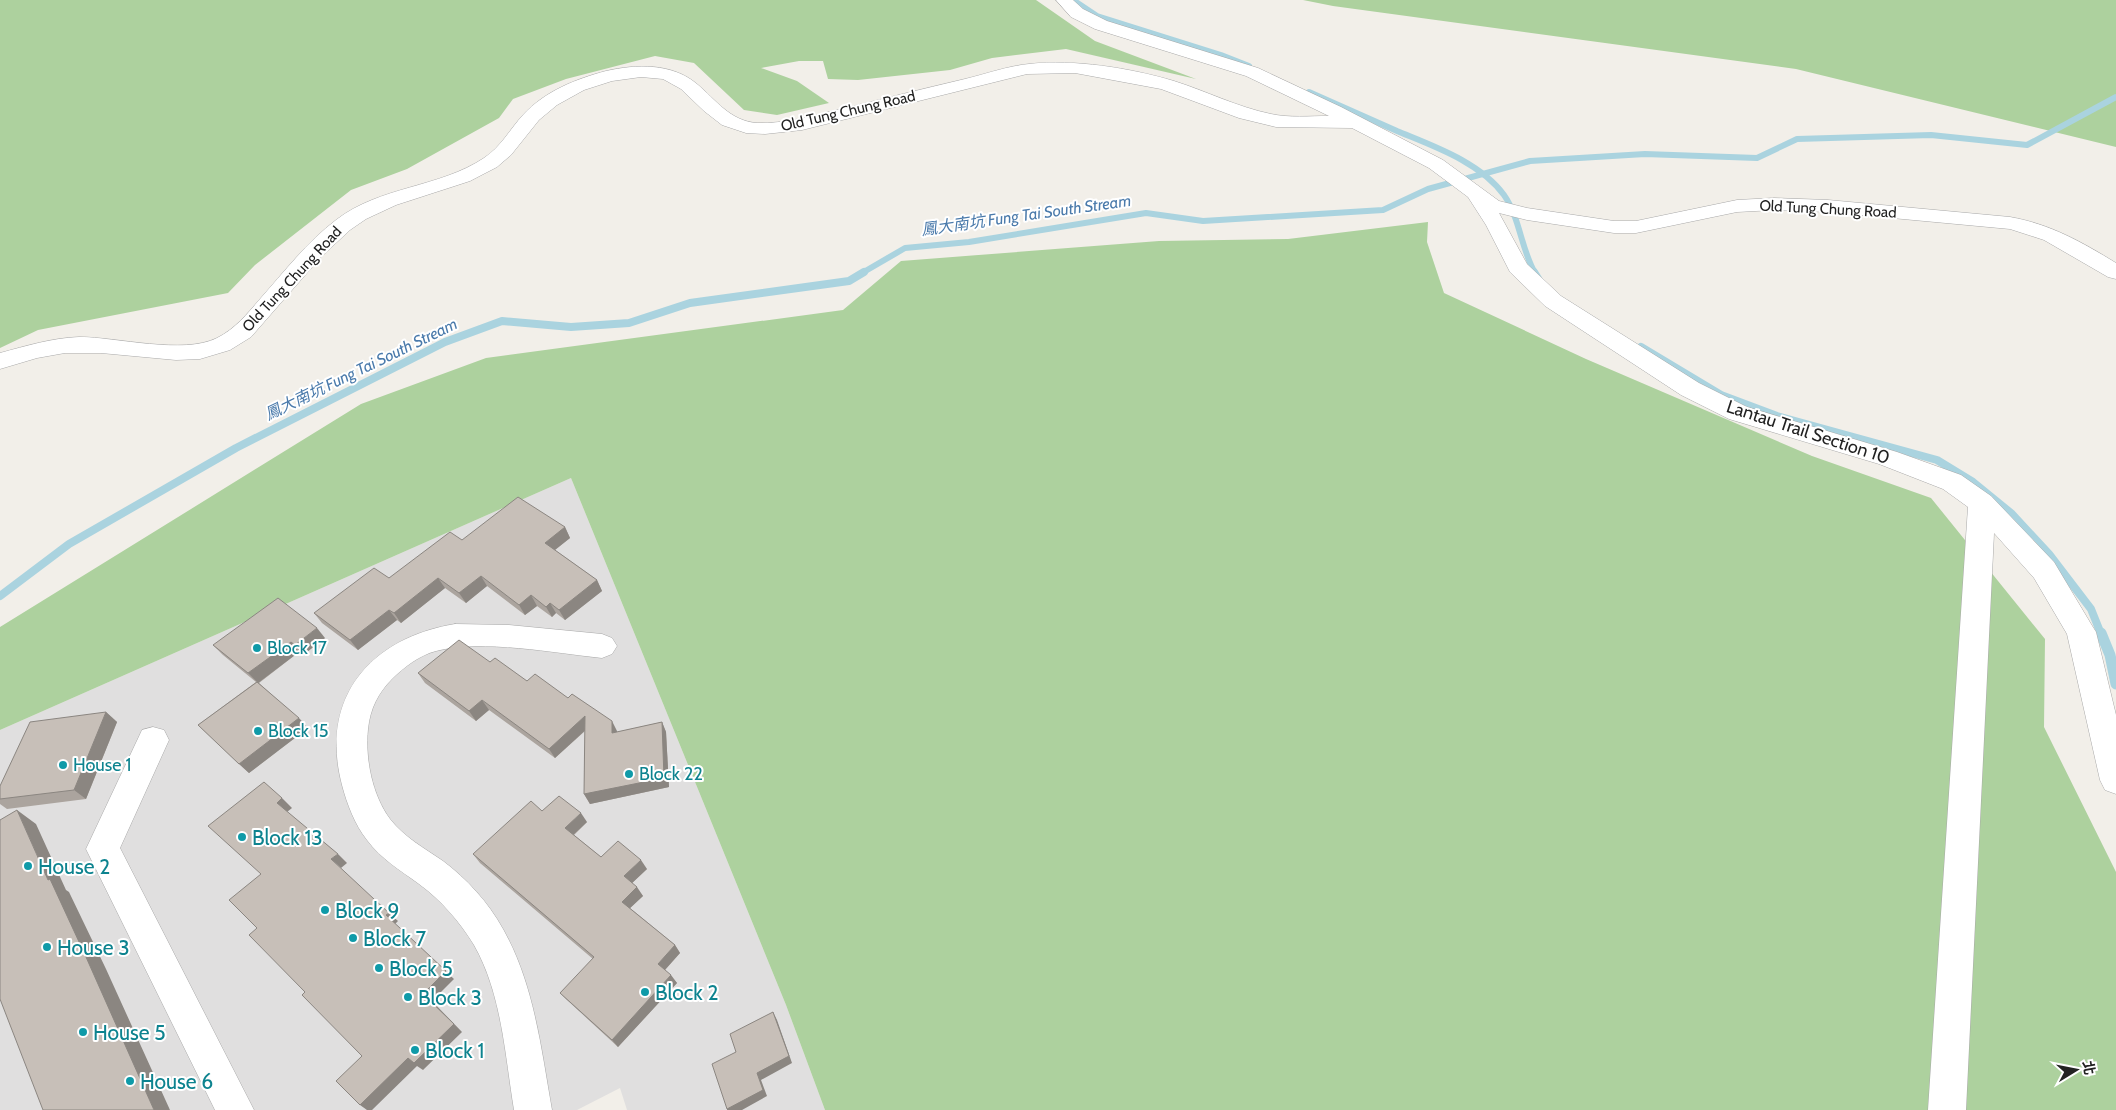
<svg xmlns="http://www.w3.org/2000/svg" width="2116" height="1110" font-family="Cabin,'Noto Sans TC',sans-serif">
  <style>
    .residential { fill: #e0dfdf }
    .forest { fill: #add19e }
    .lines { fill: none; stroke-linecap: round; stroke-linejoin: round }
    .stream-far2 { stroke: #aad3df; stroke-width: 6 }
    .stream-far1 { stroke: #aad3df; stroke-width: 8 }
    .stream { stroke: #aad3df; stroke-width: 11 }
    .minor-casing { stroke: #a9a9a9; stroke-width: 1 }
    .minor { fill: #fff; fill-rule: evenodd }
    .wall { fill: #aba49e }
    .shaded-wall { fill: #8b8681 }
    .building { fill: #c7bfb8; stroke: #8b8681 }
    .culture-dot { fill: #0f9aa8; stroke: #fff; stroke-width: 2 }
    .labels { text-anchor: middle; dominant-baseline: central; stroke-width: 4; stroke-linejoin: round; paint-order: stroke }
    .far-street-label { font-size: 15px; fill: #222; stroke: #fff }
    .far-water-label { font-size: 16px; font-style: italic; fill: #4a7aab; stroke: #fff }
    .street-label { font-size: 18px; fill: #222; stroke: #fff }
    .culture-label { font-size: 18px; fill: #0d838f; stroke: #fff; text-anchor: start }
    .near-culture-label { font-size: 21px; fill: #0d838f; stroke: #fff; text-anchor: start }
  </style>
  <rect width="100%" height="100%" fill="#f2efe9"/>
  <path class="residential" d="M 571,478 L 786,1005 L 825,1110 L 627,1110 L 620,1088 L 577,1110 L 0,1110 L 0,730 Z"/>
  <g class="forest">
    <path d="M 0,0 L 1036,0 L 1095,41 L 1196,79 L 1066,49 L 992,58 L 950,70 L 858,80 L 828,79 L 823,61 L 799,61 L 761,68 L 797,81 L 829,103 L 777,115 L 744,110 L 694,63 L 655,56 L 566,79 L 513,99 L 499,118 L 407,169 L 351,190 L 255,265 L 228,293 L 38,330 L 0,348 Z"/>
    <path d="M 1303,0 L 2116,0 L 2116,147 L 1796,69 L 1333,6 Z"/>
    <path d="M 1428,222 L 1427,242 L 1444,293 L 1586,359 L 1812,456 L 1931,498 L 2045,639 L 2044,727 L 2116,872 L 2116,1110 L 825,1110 L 786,1005 L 571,478 L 0,730 L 0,627 L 361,404 L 486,358 L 843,310 L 901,261 L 1159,241 L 1288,239 Z"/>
  </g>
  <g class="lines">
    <g class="stream-far2">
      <path d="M 1073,0 L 1097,16 L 1221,55 L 1249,66"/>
      <path d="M 1309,92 C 1338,105 1368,118 1397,131 C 1433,146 1480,162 1504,195 C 1520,218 1521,249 1535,273"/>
      <path d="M 862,273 L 905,248 L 969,242 L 1146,213 L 1203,221 L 1383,210 L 1428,189 L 1530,161 L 1645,154 L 1757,158 L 1797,139 L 1931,135 L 2027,145 L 2116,97"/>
    </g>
    <g class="stream-far1">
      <path d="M 1534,272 L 1539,280"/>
      <path d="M 1641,347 L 1721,395 L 1777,416 L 1937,460 L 1973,482 L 2011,513 L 2049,554 L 2091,609 L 2101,634"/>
      <path d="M 0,596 L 69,544 L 236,448 L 445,342 L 502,321 L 571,327 L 629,323 L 690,303 L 849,281 L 864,272"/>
    </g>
    <path class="stream" d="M 2101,633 L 2110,655 L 2116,684"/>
    <defs>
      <g id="minor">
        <path d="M 1056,0 L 1073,0 L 1083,9 L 1107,21 L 1258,68 L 1341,107 L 1443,160 L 1499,201 L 1527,208 L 1614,221 L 1636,221 L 1737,200 L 1774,198 L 1828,200 L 2010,217 C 2050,224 2082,242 2116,263 L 2116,279 L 2108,277 L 2044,240 L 2010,229 L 1828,212 L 1774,210 L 1737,212 L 1636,233 L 1614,233 L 1527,220 L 1499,213 L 1527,264 L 1561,296 L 1699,383 L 1747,407 L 1897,452 L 1961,475 L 1991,496 L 2054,562 L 2091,624 L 2096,632 L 2116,715 L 2116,794 L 2105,790 L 2100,780 L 2067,634 L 2034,578 L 1994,533 L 1966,1110 L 1928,1110 L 1968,507 L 1943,489 L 1879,464 L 1729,419 L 1681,395 L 1545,306 L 1510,272 L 1486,225 L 1468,197 L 1429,168 L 1352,128 L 1276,127 L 1239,118 L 1161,89 L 1075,73 L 1027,74 L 802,130 L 765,134 L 746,133 L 722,125 L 704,111 L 681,89 L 663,79 L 641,77 L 612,81 L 584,90 L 557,105 L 539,120 L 511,155 L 497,167 L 470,181 L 396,205 L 366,219 L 350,230 L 321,257 L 251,337 L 230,350 L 200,359 L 176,360 L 101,353 L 65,353 L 37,358 L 0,369 L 0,353 C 26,346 52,338 79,337 C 117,337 183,355 217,338 C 235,329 247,314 260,299 C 284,272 307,242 336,220 C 380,186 439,188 484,158 C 501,147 510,129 523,115 C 545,91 576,79 606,71 C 637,64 672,63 697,84 C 716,100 730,121 757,123 C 784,124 811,116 837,110 C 879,100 922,89 965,79 C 986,74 1008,66 1029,64 C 1074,59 1130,68 1174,81 C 1206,91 1237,107 1271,114 C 1289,118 1310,116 1329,116 L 1246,76 L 1095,29 L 1071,17 Z"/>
        <path d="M 455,624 L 509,625 L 602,634 L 612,638 L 617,646 L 612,654 L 602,658 C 554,653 483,639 436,651 C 420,655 404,667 392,679 C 378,693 370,709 368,729 C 365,758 372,795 390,819 C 404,837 424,848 443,861 C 467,879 488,902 503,929 C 534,984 541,1048 552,1110 L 514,1110 C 505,1056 502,994 474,945 C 460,922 441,900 419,884 C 400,870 381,859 367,840 C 355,825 347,804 342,785 C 319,698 370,638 455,624 Z"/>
        <path d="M 153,727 L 164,730 L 169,740 L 120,848 L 254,1110 L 215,1110 L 86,849 L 142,730 Z"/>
      </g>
    </defs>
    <use href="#minor" class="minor-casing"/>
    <use href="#minor" class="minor"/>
  </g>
  <g class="wall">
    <path d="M 565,527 L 570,538 L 555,550 L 597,580 L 602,591 L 565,620 L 556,613 L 552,617 L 537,606 L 525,615 L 487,586 L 466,603 L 445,588 L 401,623 L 397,620 L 358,650 L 322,623 L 314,613 L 389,578 L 462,540 Z"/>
    <path d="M 325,638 L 303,655 L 299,652 L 259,683 L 308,728 L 249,773 L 198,725 L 256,682 L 223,655 L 213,645 Z"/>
    <path d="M 490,662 L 527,681 L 568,698 L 617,732 L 662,722 L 666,732 L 669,787 L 590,804 L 584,794 L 585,731 L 555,758 L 489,710 L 476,721 L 425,683 L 418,673 Z"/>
    <path d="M 106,712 L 117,722 L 86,799 L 7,809 L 0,804 L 0,786 Z"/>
    <path d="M 542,811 L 587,822 L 574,835 L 601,857 L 647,869 L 632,883 L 643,896 L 630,908 L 675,945 L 680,953 L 665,970 L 677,983 L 618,1047 L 567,1000 L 560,993 L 593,959 L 480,863 L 473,854 Z"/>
  </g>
  <g class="shaded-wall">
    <path d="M 565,527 L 570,538 L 551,553 L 545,543 Z"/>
    <path d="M 481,576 L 487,586 L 466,603 L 459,593 Z"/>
    <path d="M 438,578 L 445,588 L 401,623 L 394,613 Z"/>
    <path d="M 597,580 L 602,591 L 565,620 L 559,610 Z"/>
    <path d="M 531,595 L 537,606 L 525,615 L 519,605 Z"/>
    <path d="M 550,603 L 556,613 L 552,617 L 546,607 Z"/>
    <path d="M 389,610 L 397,620 L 358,650 L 350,640 Z"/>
    <path d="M 317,628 L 325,638 L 303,655 L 295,645 Z"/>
    <path d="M 291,642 L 299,652 L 258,683 L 248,673 Z"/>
    <path d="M 482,700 L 489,710 L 476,721 L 469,711 Z"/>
    <path d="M 106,712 L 117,722 L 86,799 L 74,790 Z"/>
    <path d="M 585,716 L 591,725 L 555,758 L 549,749 Z"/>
    <path d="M 299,718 L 308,728 L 249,773 L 239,764 Z"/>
    <path d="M 612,721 L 617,731 L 618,743 L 612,733 Z"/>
    <path d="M 662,722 L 666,732 L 669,787 L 590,804 L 584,794 Z"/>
    <path d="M 282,798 L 292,808 L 287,812 L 277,803 Z"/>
    <path d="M 17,810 L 36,824 L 66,890 L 69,892 L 106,969 L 170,1110 L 154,1110 L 48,880 Z"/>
    <path d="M 581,813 L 587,822 L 571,837 L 565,828 Z"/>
    <path d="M 338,854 L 347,863 L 341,868 L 331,859 Z"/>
    <path d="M 641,860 L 647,869 L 630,885 L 624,876 Z"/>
    <path d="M 637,887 L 643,896 L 628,910 L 622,902 Z"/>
    <path d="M 389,913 L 398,921 L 395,924 L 454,979 L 432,1001 L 462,1032 L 423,1070 L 417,1066 L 372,1110 L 367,1110 L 360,1105 L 423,994 L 386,915 Z"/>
    <path d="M 675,945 L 680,953 L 663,972 L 658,964 Z"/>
    <path d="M 671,975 L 677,983 L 618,1047 L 612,1040 Z"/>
    <path d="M 773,1012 L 777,1020 L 792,1063 L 761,1080 L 767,1096 L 742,1110 L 727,1110 L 727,1109 Z"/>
  </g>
  <g class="building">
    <path d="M 518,497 L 565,527 L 545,543 L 597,580 L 559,610 L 550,603 L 546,607 L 531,595 L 519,605 L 481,576 L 459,593 L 438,578 L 394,613 L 389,610 L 350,640 L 314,613 L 374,568 L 389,578 L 450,532 L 462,540 Z"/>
    <path d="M 278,598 L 317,628 L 295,645 L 291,642 L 248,673 L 213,645 Z"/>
    <path d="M 459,640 L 490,662 L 495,658 L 527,681 L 535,674 L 568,698 L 572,694 L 612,721 L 612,733 L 662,722 L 664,778 L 584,794 L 585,716 L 549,749 L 482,700 L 469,711 L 418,673 Z"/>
    <path d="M 257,682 L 299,718 L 239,764 L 198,725 Z"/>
    <path d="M 106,712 L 74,790 L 0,799 L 0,786 L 30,722 Z"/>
    <path d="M 264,782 L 282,798 L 277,803 L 338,854 L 331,859 L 389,913 L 386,915 L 446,971 L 423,994 L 454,1024 L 414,1063 L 408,1058 L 360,1105 L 336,1081 L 362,1056 L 302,995 L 305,992 L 249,935 L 257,928 L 229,900 L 261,874 L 208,826 Z"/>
    <path d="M 559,796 L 581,813 L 565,828 L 601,857 L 618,841 L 641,860 L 624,876 L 637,887 L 622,902 L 675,945 L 658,964 L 671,975 L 612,1040 L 560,993 L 594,957 L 473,854 L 531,801 L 542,811 Z"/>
    <path d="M 17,810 L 48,880 L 50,879 L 86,957 L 154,1110 L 43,1110 L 0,999 L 0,820 Z"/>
    <path d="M 773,1012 L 789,1056 L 757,1073 L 763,1090 L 727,1109 L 712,1064 L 736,1052 L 730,1034 Z"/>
  </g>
  <g class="culture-dot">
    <circle cx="257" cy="648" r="5"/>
    <circle cx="258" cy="731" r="5"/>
    <circle cx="63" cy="765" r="5"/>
    <circle cx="629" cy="774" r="5"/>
    <circle cx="242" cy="837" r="5"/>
    <circle cx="28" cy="866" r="5"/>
    <circle cx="325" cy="910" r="5"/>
    <circle cx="353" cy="938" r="5"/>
    <circle cx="47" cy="947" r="5"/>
    <circle cx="379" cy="968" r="5"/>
    <circle cx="645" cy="992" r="5"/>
    <circle cx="408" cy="997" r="5"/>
    <circle cx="83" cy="1032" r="5"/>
    <circle cx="415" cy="1050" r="5"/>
    <circle cx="130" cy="1081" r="5"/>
  </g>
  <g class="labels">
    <g class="far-street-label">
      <text transform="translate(848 111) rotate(-13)">Old Tung Chung Road</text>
      <text transform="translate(1828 209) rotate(3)">Old Tung Chung Road</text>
      <text transform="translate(292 279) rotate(-47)">Old Tung Chung Road</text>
    </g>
    <g class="far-water-label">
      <text transform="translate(1026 215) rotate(-8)">鳳大南坑 Fung Tai South Stream</text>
      <text transform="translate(361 369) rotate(-26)">鳳大南坑 Fung Tai South Stream</text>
    </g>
    <g class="street-label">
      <text transform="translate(1808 432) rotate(18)">Lantau Trail Section 10</text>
    </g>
    <g class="culture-label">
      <text x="267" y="648">Block 17</text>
      <text x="268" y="731">Block 15</text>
      <text x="73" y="765">House 1</text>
      <text x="639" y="774">Block 22</text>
    </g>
    <g class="near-culture-label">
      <text x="252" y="837">Block 13</text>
      <text x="38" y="866">House 2</text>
      <text x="335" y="910">Block 9</text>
      <text x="363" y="938">Block 7</text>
      <text x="57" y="947">House 3</text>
      <text x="389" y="968">Block 5</text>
      <text x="655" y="992">Block 2</text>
      <text x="418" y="997">Block 3</text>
      <text x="93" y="1032">House 5</text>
      <text x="425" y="1050">Block 1</text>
      <text x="140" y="1081">House 6</text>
    </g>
  </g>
  <g transform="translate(2076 1070) rotate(80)" stroke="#ffffff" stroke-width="4" paint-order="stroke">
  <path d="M0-4L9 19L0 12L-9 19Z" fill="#222222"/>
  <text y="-8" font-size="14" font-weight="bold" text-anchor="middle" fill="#222222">北</text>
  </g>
</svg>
